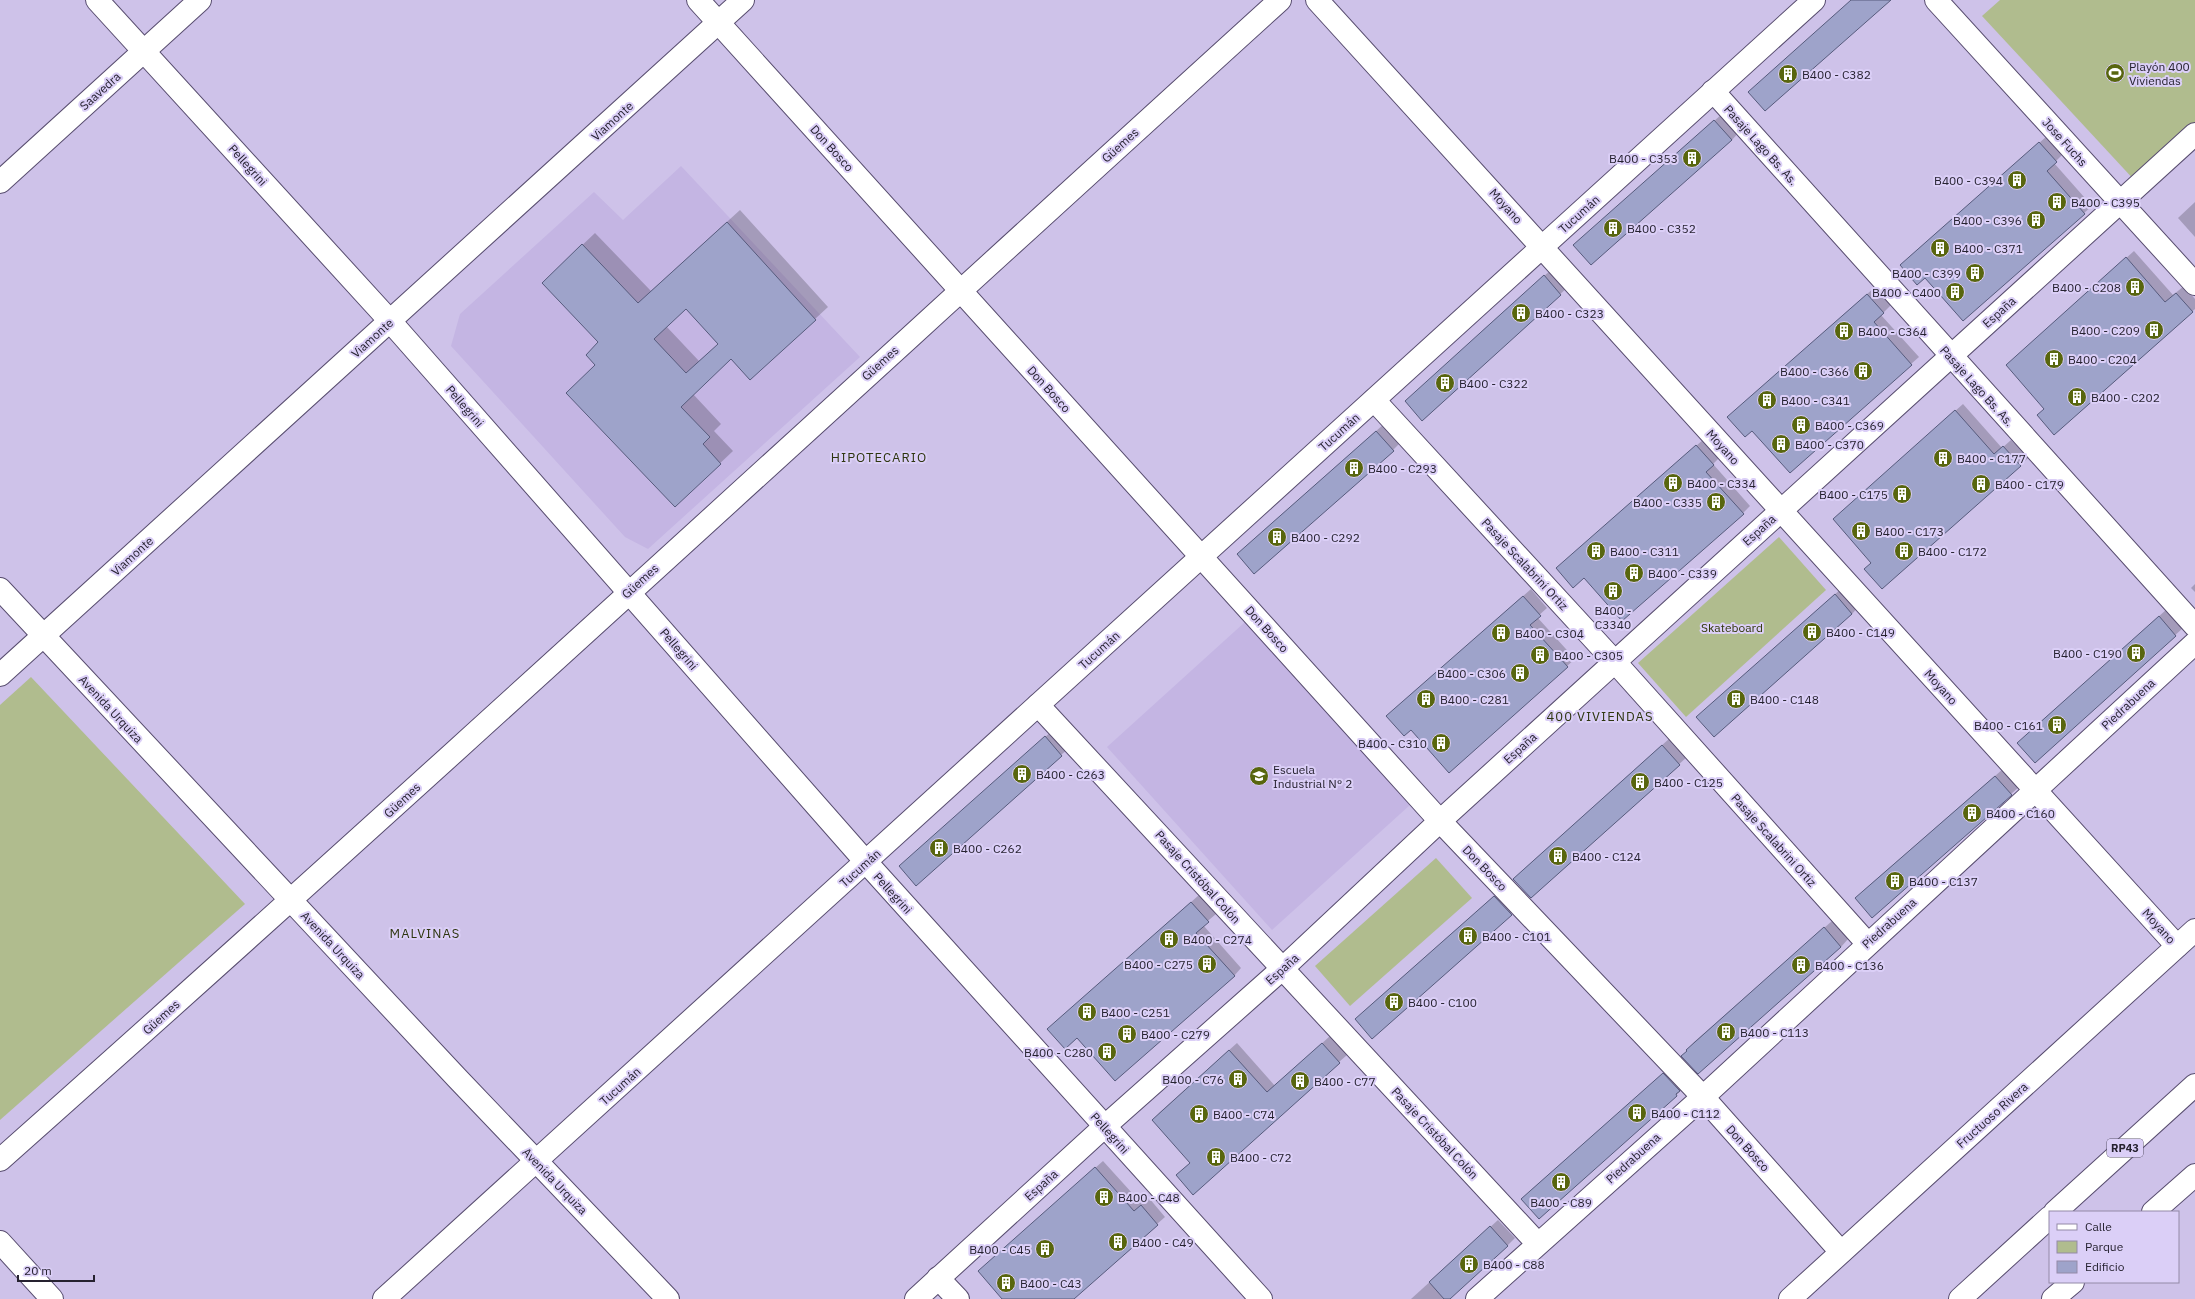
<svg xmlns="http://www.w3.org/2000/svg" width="2195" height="1299" font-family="'IBM Plex Sans',sans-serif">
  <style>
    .built { fill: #c4b5e3 }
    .green { fill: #b0bc8e }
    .shadow { fill: #0003; fill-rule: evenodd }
    .building { fill: #9ea3ca; stroke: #575b7d; fill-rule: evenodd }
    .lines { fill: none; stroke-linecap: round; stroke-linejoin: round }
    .minor-casing { stroke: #574c6e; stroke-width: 24 }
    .major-casing { stroke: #574c6e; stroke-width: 24 }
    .minor { stroke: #fff; stroke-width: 22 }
    .major { stroke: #fff; stroke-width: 22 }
    .labels { text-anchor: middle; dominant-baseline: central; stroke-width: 4; stroke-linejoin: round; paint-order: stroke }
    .shield { fill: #dbcff7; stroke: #5c566c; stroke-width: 1 }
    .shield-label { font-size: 11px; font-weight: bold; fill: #262230 }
    .poi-label { font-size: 12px; fill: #262230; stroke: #dbcff7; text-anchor: start }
    .street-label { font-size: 12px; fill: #262230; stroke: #dbcff7 }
    .park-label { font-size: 12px; fill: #2e3606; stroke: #dbcff7 }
    .neighbourhood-label { font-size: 13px; letter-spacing: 1px; fill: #2e360f; stroke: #dbcff7 }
  </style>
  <rect width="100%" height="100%" fill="#cec2e9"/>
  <g class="built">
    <path d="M 681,166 L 860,357 L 648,549 L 625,537 L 451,346 L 460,314 L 594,192 L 623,220 Z"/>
    <path d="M 1245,622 L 1410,805 L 1272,930 L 1107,747 Z"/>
  </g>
  <g class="green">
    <path d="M 2000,0 L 2195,0 L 2195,130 L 2137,183 L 1982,16 Z"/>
    <path d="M 1779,537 L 1826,590 L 1686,717 L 1638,663 Z"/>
    <path d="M 31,677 L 245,904 L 0,1120 L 0,705 Z"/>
    <path d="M 1436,858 L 1472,898 L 1350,1006 L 1315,966 Z"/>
  </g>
  <g class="shadow">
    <path d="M 1722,114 L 1739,132 L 1732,140 L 1582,238 Z"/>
    <path d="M 2047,136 L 2063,154 L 2054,163 L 2092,206 L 1964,320 L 1908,258 Z"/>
    <path d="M 2195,202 L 2195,237 L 2178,218 Z"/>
    <path d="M 740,210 L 828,307 L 750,379 L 731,358 L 693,394 L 721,424 L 714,431 L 733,451 L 675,506 L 596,365 L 600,342 L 556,270 L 595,233 L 651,291 ZM 686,308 L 719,344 L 699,361 L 666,326 Z"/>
    <path d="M 2134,251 L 2173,295 L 2184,286 L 2195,299 L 2195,309 L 2054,434 L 2045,408 L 2015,358 Z"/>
    <path d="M 1552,269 L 1568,287 L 1423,420 L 1483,330 Z"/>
    <path d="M 1875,287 L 1891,305 L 1881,315 L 1919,357 L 1911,364 L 1752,429 L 1736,410 Z"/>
    <path d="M 1963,404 L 2002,448 L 2011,440 L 2028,458 L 2020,466 L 1834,519 Z"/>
    <path d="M 1384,424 L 1400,443 L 1393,450 L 1245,547 Z"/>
    <path d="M 1704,439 L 1720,457 L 1713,464 L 1750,506 L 1743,513 L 1585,577 L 1565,561 Z"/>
    <path d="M 2195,584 L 2195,592 L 2191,588 Z"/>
    <path d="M 1842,588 L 1859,606 L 1852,614 L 1705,710 Z"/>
    <path d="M 1531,589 L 1547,608 L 1537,617 L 1575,659 L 1567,666 L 1395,709 Z"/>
    <path d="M 2167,609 L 2183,628 L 2035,762 L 2098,671 Z"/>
    <path d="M 1053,730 L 1069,748 L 1061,755 L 908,859 Z"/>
    <path d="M 1670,738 L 1687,757 L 1531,897 L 1521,872 Z"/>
    <path d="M 2003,769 L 2019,787 L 2011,794 L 1863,891 Z"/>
    <path d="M 1502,889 L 1518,907 L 1372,1038 L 1363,1012 Z"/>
    <path d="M 1199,895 L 1216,914 L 1203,925 L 1241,968 L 1234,976 L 1077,1037 L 1056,1022 Z"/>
    <path d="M 1832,921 L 1848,939 L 1841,947 L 1688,1051 L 1687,1050 L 1694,1042 Z"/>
    <path d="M 1330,1036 L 1347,1055 L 1339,1062 L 1177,1175 L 1191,1162 L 1153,1120 L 1160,1112 L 1237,1043 L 1275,1086 Z"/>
    <path d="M 1671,1066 L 1684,1088 L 1539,1218 L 1529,1192 Z"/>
    <path d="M 1103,1161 L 1142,1204 L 1149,1198 L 1165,1217 L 1072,1299 L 1004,1299 L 987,1264 Z"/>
    <path d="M 1498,1220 L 1515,1238 L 1508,1245 L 1448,1299 L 1411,1299 Z"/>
  </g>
  <g class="building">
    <path d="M 1851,0 L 1891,0 L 1765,111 L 1748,92 Z"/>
    <path d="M 1714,120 L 1732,140 L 1591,265 L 1573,245 Z"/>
    <path d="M 2039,142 L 2057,162 L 2047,171 L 2085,214 L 1963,321 L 1925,278 L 1917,285 L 1900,265 Z"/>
    <path d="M 727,222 L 816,320 L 750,380 L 731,359 L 681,407 L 710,437 L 703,444 L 721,464 L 675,507 L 566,393 L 595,365 L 586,355 L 598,342 L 542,283 L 582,244 L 638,303 ZM 686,309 L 718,344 L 686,373 L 654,339 Z"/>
    <path d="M 2126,257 L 2165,302 L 2176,293 L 2193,312 L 2054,435 L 2037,415 L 2044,409 L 2006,365 Z"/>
    <path d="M 1544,275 L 1561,295 L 1422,421 L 1405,401 Z"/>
    <path d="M 1867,294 L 1884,313 L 1874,322 L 1912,365 L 1790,473 L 1752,431 L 1745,437 L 1727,417 Z"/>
    <path d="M 1955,410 L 1994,454 L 2003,446 L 2021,466 L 1882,589 L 1864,569 L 1871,563 L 1833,519 Z"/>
    <path d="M 1376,431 L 1394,451 L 1254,574 L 1237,554 Z"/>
    <path d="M 1696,445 L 1714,465 L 1706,472 L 1744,514 L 1622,621 L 1584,578 L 1573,588 L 1556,568 Z"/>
    <path d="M 1835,594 L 1852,614 L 1714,737 L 1696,717 Z"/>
    <path d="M 1523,596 L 1541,616 L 1530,625 L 1568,667 L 1449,773 L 1411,730 L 1404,736 L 1386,716 Z"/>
    <path d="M 2159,616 L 2176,636 L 2035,763 L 2017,743 Z"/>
    <path d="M 1045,736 L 1062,756 L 916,886 L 899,866 Z"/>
    <path d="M 1662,745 L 1680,765 L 1531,898 L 1513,879 Z"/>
    <path d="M 1995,776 L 2012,795 L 1872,918 L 1855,898 Z"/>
    <path d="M 1494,896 L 1512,915 L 1372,1039 L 1355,1019 Z"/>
    <path d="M 1191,902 L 1209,922 L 1196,933 L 1235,976 L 1115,1081 L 1077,1038 L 1065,1049 L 1047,1029 Z"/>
    <path d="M 1824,927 L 1841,947 L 1698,1074 L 1681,1056 L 1687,1051 L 1686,1050 Z"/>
    <path d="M 1322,1043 L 1340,1063 L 1193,1195 L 1176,1175 L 1190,1163 L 1152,1120 L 1229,1050 L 1267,1092 Z"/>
    <path d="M 1663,1073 L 1680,1091 L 1676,1094 L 1677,1096 L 1539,1219 L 1521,1199 Z"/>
    <path d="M 1095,1167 L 1134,1211 L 1141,1205 L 1158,1225 L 1074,1299 L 1002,1299 L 978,1271 Z"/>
    <path d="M 1490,1226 L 1508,1246 L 1450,1299 L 1444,1299 L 1429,1282 Z"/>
  </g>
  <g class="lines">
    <defs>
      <g id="minor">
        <path d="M 97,0 L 390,321 L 866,862 L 1261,1299"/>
        <path d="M 698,0 L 1440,821 L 1703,1097 L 1841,1252"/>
        <path d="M 1317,0 L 2177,946"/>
        <path d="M 1936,0 L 2195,284"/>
        <path d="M 1713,91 L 2195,626"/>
        <path d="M 0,182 L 200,0"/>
        <path d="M 1374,400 L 1615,662 L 1867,943"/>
        <path d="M 0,589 L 457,1078 L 668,1299"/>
        <path d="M 0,675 L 743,0"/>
        <path d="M 1038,705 L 1537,1243"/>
        <path d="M 0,1160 C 430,778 854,387 1280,0"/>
        <path d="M 0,1242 L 52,1299"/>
        <path d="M 938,1278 L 958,1299"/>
        <path d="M 384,1299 L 1814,0"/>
        <path d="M 916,1299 L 1104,1127 L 1282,969 L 1440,821 L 2195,134"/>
        <path d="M 1477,1299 L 1703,1097 L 2195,643"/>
        <path d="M 1790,1299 L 2195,930"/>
      </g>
      <g id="major">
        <path d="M 2055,1212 L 2195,1085"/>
        <path d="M 2153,1212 L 2195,1175"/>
        <path d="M 1960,1299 L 2050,1217"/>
        <path d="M 2053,1299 L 2073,1282"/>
      </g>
    </defs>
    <use href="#minor" class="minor-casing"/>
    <use href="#major" class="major-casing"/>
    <use href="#minor" class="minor"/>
    <use href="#major" class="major"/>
  </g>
  <defs>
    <symbol id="stadium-disc" viewBox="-11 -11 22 22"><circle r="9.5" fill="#58660e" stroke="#dbcff7"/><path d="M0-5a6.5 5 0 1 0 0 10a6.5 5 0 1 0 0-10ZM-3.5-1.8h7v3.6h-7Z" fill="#fff"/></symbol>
    <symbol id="building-disc" viewBox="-11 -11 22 22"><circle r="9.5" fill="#58660e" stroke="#dbcff7"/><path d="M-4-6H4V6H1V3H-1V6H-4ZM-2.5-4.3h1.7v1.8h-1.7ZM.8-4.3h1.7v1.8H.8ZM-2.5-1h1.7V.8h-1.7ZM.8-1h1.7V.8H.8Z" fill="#fff"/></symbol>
    <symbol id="school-disc" viewBox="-11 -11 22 22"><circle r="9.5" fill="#58660e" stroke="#dbcff7"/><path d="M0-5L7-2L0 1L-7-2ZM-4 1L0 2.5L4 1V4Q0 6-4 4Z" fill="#fff"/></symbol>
  </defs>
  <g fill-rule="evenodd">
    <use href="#stadium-disc" x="2104" y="62" width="22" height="22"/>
    <use href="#building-disc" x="1777" y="63" width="22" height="22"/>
    <use href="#building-disc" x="1681" y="147" width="22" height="22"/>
    <use href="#building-disc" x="2006" y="169" width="22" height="22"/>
    <use href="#building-disc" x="2046" y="191" width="22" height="22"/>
    <use href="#building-disc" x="2025" y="209" width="22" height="22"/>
    <use href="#building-disc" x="1602" y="217" width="22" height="22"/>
    <use href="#building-disc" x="1929" y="237" width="22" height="22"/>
    <use href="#building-disc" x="1964" y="262" width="22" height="22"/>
    <use href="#building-disc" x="2124" y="276" width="22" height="22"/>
    <use href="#building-disc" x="1944" y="281" width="22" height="22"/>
    <use href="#building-disc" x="1510" y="302" width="22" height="22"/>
    <use href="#building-disc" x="2143" y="319" width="22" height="22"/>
    <use href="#building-disc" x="1833" y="320" width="22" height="22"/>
    <use href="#building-disc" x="2043" y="348" width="22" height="22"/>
    <use href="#building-disc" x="1852" y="360" width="22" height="22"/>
    <use href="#building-disc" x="1434" y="372" width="22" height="22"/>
    <use href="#building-disc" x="2066" y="386" width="22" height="22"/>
    <use href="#building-disc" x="1756" y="389" width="22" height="22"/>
    <use href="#building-disc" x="1790" y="414" width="22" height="22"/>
    <use href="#building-disc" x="1770" y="433" width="22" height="22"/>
    <use href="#building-disc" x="1932" y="447" width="22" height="22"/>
    <use href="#building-disc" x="1343" y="457" width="22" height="22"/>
    <use href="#building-disc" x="1662" y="472" width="22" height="22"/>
    <use href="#building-disc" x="1970" y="473" width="22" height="22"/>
    <use href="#building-disc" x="1891" y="483" width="22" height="22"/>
    <use href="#building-disc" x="1705" y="491" width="22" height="22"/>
    <use href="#building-disc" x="1850" y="520" width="22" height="22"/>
    <use href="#building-disc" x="1266" y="526" width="22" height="22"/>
    <use href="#building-disc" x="1585" y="540" width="22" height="22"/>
    <use href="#building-disc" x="1893" y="540" width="22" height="22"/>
    <use href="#building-disc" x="1623" y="562" width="22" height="22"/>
    <use href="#building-disc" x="1602" y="580" width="22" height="22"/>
    <use href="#building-disc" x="1801" y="621" width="22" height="22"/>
    <use href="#building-disc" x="1490" y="622" width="22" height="22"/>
    <use href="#building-disc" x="2125" y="642" width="22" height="22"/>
    <use href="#building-disc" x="1529" y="644" width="22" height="22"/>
    <use href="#building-disc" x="1509" y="662" width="22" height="22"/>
    <use href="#building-disc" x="1415" y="688" width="22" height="22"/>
    <use href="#building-disc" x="1725" y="688" width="22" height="22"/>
    <use href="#building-disc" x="2046" y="714" width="22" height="22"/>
    <use href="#building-disc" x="1430" y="732" width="22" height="22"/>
    <use href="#building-disc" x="1011" y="763" width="22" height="22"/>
    <use href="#school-disc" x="1248" y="765" width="22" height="22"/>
    <use href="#building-disc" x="1629" y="771" width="22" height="22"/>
    <use href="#building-disc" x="1961" y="802" width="22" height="22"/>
    <use href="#building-disc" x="928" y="837" width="22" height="22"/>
    <use href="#building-disc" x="1547" y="845" width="22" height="22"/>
    <use href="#building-disc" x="1884" y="870" width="22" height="22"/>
    <use href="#building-disc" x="1457" y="925" width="22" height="22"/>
    <use href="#building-disc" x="1158" y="928" width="22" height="22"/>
    <use href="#building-disc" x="1196" y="953" width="22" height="22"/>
    <use href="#building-disc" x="1790" y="954" width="22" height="22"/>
    <use href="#building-disc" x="1383" y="991" width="22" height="22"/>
    <use href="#building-disc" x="1076" y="1001" width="22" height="22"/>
    <use href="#building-disc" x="1715" y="1021" width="22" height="22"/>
    <use href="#building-disc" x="1116" y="1023" width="22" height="22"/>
    <use href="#building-disc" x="1096" y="1041" width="22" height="22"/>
    <use href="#building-disc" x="1227" y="1068" width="22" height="22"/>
    <use href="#building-disc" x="1289" y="1070" width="22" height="22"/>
    <use href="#building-disc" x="1626" y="1102" width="22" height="22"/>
    <use href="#building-disc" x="1188" y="1103" width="22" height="22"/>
    <use href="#building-disc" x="1205" y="1146" width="22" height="22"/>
    <use href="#building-disc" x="1550" y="1171" width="22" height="22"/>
    <use href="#building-disc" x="1093" y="1186" width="22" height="22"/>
    <use href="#building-disc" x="1107" y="1231" width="22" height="22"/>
    <use href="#building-disc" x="1034" y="1238" width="22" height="22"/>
    <use href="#building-disc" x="1458" y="1253" width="22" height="22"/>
    <use href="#building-disc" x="995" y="1272" width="22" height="22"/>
  </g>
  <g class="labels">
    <rect class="shield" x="2107" y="1139" width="36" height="18" rx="3"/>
    <g class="shield-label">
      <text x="2125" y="1148">RP43</text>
    </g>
    <g class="poi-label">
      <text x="2129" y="66">Playón 400<tspan x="2129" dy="14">Viviendas</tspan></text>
      <text x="1802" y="74">B400 - C382</text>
      <text x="1678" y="158" text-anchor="end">B400 - C353</text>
      <text x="2003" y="180" text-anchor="end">B400 - C394</text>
      <text x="2071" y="202">B400 - C395</text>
      <text x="2022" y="220" text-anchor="end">B400 - C396</text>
      <text x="1627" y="228">B400 - C352</text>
      <text x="1954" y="248">B400 - C371</text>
      <text x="1961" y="273" text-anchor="end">B400 - C399</text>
      <text x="2121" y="287" text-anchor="end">B400 - C208</text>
      <text x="1941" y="292" text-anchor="end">B400 - C400</text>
      <text x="1535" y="313">B400 - C323</text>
      <text x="2140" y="330" text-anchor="end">B400 - C209</text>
      <text x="1858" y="331">B400 - C364</text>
      <text x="2068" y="359">B400 - C204</text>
      <text x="1849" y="371" text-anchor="end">B400 - C366</text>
      <text x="1459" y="383">B400 - C322</text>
      <text x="2091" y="397">B400 - C202</text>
      <text x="1781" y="400">B400 - C341</text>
      <text x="1815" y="425">B400 - C369</text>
      <text x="1795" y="444">B400 - C370</text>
      <text x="1957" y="458">B400 - C177</text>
      <text x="1368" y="468">B400 - C293</text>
      <text x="1687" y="483">B400 - C334</text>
      <text x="1995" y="484">B400 - C179</text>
      <text x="1888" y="494" text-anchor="end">B400 - C175</text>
      <text x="1702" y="502" text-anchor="end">B400 - C335</text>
      <text x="1875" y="531">B400 - C173</text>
      <text x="1291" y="537">B400 - C292</text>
      <text x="1610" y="551">B400 - C311</text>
      <text x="1918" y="551">B400 - C172</text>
      <text x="1648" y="573">B400 - C339</text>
      <text x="1613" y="610" text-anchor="middle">B400 -<tspan x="1613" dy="14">C3340</tspan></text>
      <text x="1826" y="632">B400 - C149</text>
      <text x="1515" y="633">B400 - C304</text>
      <text x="2122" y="653" text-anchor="end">B400 - C190</text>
      <text x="1554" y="655">B400 - C305</text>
      <text x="1506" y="673" text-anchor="end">B400 - C306</text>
      <text x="1440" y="699">B400 - C281</text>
      <text x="1750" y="699">B400 - C148</text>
      <text x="2043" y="725" text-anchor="end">B400 - C161</text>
      <text x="1427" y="743" text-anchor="end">B400 - C310</text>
      <text x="1273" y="769">Escuela<tspan x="1273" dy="14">Industrial N° 2</tspan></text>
      <text x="1036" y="774">B400 - C263</text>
      <text x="1654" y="782">B400 - C125</text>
      <text x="1986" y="813">B400 - C160</text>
      <text x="953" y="848">B400 - C262</text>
      <text x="1572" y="856">B400 - C124</text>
      <text x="1909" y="881">B400 - C137</text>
      <text x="1482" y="936">B400 - C101</text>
      <text x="1183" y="939">B400 - C274</text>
      <text x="1193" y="964" text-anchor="end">B400 - C275</text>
      <text x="1815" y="965">B400 - C136</text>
      <text x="1408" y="1002">B400 - C100</text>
      <text x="1101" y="1012">B400 - C251</text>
      <text x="1740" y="1032">B400 - C113</text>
      <text x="1141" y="1034">B400 - C279</text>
      <text x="1093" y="1052" text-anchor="end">B400 - C280</text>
      <text x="1224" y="1079" text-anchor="end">B400 - C76</text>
      <text x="1314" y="1081">B400 - C77</text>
      <text x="1651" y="1113">B400 - C112</text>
      <text x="1213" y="1114">B400 - C74</text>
      <text x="1230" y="1157">B400 - C72</text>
      <text x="1118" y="1197">B400 - C48</text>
      <text x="1561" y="1202" text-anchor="middle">B400 - C89</text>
      <text x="1132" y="1242">B400 - C49</text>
      <text x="1031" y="1249" text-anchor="end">B400 - C45</text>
      <text x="1483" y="1264">B400 - C88</text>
      <text x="1020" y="1283">B400 - C43</text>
    </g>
    <g class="street-label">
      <text transform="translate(100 91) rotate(-42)">Saavedra</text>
      <text transform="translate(612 121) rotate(-42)">Viamonte</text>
      <text transform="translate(2065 142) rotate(48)">Jose Fuchs</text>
      <text transform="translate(1120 145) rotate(-42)">Güemes</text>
      <text transform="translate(1761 145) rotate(48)">Pasaje Lago Bs. As.</text>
      <text transform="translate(832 148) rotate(48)">Don Bosco</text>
      <text transform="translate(248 165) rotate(48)">Pellegrini</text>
      <text transform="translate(1506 206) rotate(48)">Moyano</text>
      <text transform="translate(1579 214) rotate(-42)">Tucumán</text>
      <text transform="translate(1999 312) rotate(-42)">España</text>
      <text transform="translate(372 338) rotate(-42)">Viamonte</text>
      <text transform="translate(880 363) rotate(-42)">Güemes</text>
      <text transform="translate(1977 386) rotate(48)">Pasaje Lago Bs. As.</text>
      <text transform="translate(1049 389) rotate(48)">Don Bosco</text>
      <text transform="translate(465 406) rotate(49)">Pellegrini</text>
      <text transform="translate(1339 432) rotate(-42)">Tucumán</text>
      <text transform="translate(1723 447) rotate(48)">Moyano</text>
      <text transform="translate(1759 530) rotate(-42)">España</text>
      <text transform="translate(132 556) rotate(-42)">Viamonte</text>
      <text transform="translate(1525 564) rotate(47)">Pasaje Scalabrini Ortiz</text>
      <text transform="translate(640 581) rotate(-42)">Güemes</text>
      <text transform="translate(1267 629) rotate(48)">Don Bosco</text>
      <text transform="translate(679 649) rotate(49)">Pellegrini</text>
      <text transform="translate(1099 650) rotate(-42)">Tucumán</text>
      <text transform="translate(1941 687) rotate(48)">Moyano</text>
      <text transform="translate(2128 704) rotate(-43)">Piedrabuena</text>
      <text transform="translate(111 709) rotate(47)">Avenida Urquiza</text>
      <text transform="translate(1520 748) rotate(-42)">España</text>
      <text transform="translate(402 800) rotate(-43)">Güemes</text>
      <text transform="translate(1774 840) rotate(48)">Pasaje Scalabrini Ortiz</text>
      <text transform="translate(860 868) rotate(-42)">Tucumán</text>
      <text transform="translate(1485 868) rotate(46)">Don Bosco</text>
      <text transform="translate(1198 877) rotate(48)">Pasaje Cristóbal Colón</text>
      <text transform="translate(893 893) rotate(48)">Pellegrini</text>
      <text transform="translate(1889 923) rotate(-42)">Piedrabuena</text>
      <text transform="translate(2159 926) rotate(48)">Moyano</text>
      <text transform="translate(333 945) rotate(47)">Avenida Urquiza</text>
      <text transform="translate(1282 969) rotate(-42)">España</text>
      <text transform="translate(161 1017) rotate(-42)">Güemes</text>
      <text transform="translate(620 1086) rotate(-42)">Tucumán</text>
      <text transform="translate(1992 1115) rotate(-42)">Fructuoso Rivera</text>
      <text transform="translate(1110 1133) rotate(48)">Pellegrini</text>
      <text transform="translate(1435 1133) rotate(47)">Pasaje Cristóbal Colón</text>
      <text transform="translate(1748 1148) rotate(48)">Don Bosco</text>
      <text transform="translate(1633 1158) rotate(-42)">Piedrabuena</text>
      <text transform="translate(555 1181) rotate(46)">Avenida Urquiza</text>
      <text transform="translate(1041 1185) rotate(-42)">España</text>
    </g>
    <g class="park-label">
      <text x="1732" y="627">Skateboard</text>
    </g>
    <g class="neighbourhood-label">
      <text x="879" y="457">HIPOTECARIO</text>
      <text x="1600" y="716">400 VIVIENDAS</text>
      <text x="425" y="933">MALVINAS</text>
    </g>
  </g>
  <rect x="2049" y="1211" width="130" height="72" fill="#dbcff7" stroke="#938aa7"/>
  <rect x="2057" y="1224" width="20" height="6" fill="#ffffff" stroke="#938aa7"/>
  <text x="2085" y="1231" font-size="12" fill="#262230">Calle</text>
  <rect x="2057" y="1241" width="20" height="12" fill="#b0bc8e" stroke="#938aa7"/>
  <text x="2085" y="1251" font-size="12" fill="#262230">Parque</text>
  <rect x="2057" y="1261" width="20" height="12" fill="#9ea3ca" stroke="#938aa7"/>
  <text x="2085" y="1271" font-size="12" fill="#262230">Edificio</text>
  <path d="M18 1275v6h76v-6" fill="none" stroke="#262230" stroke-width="2"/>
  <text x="24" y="1275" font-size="12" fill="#262230" stroke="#dbcff7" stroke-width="3" paint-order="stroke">20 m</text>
</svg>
